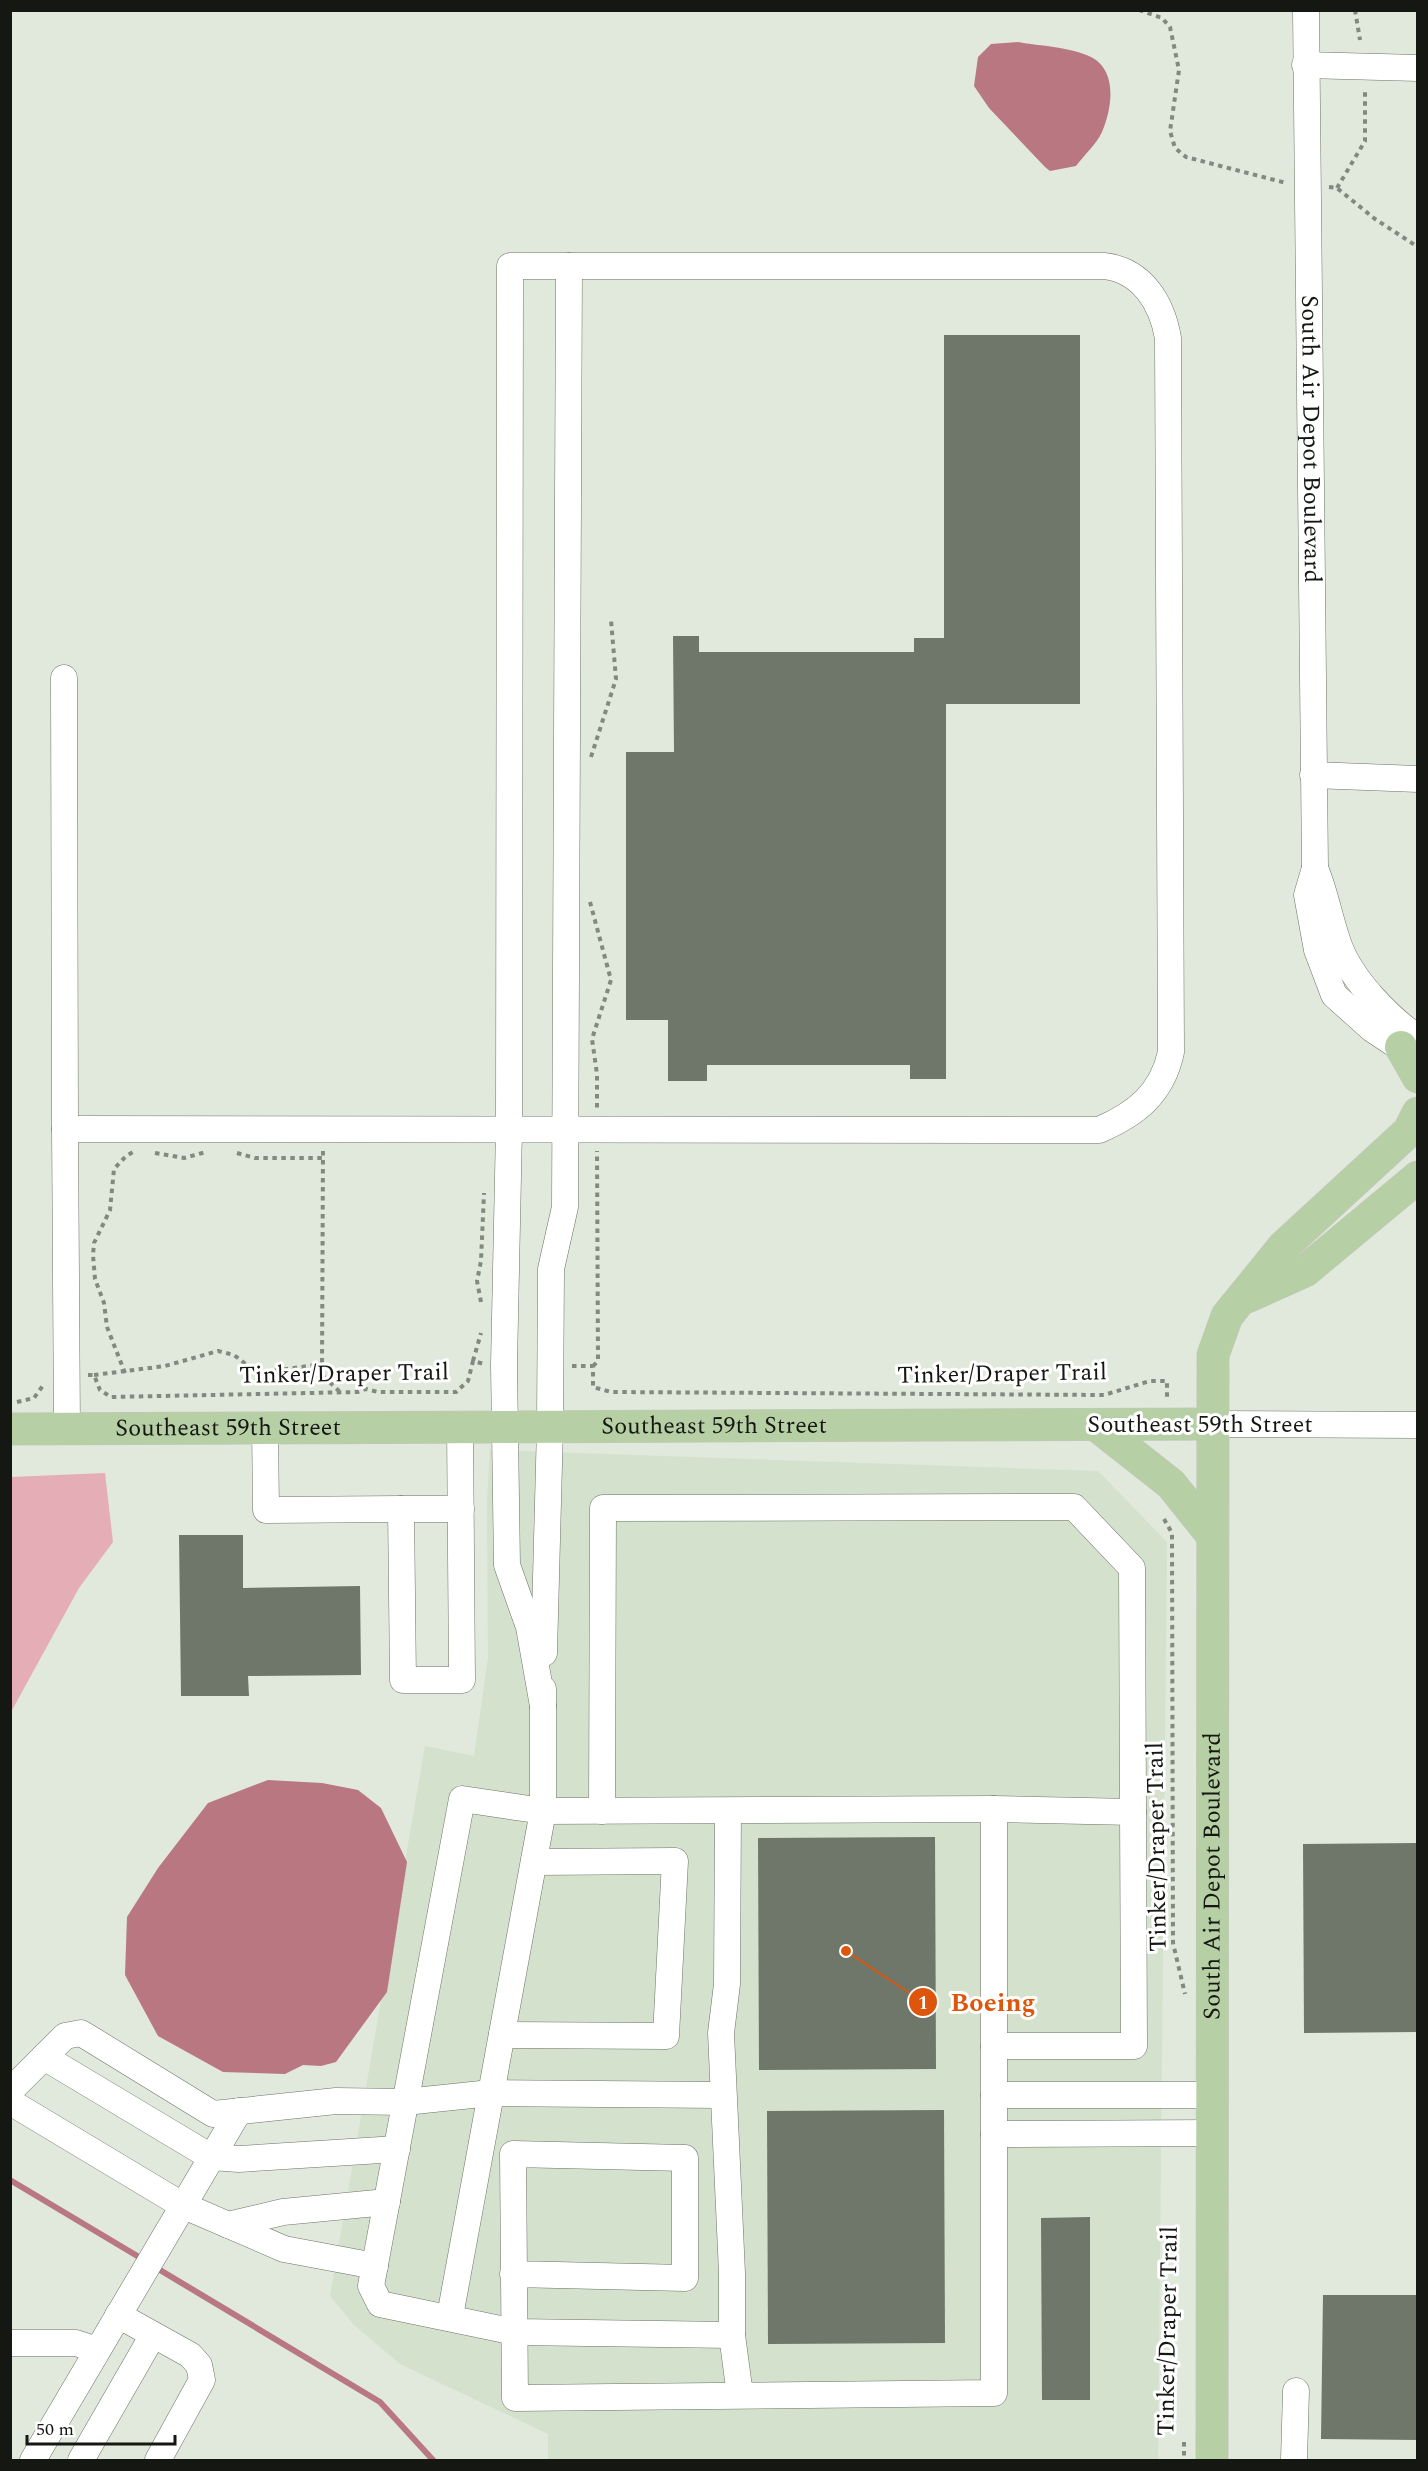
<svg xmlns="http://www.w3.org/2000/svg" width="1428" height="2471" font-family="Spectral,serif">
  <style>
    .built { fill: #d4e1cc }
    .green { fill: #e5aeb6 }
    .water { fill: #b97782 }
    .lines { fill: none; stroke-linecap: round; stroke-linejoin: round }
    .stream { stroke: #b97782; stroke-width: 6 }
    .building { fill: #6f766a }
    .minor-casing { stroke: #6b7366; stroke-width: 27 }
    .major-casing { stroke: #c7c7c6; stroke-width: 33 }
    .path { stroke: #83897f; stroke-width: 4; stroke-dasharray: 4.5 4.5; stroke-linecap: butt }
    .minor { stroke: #fff; stroke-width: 26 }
    .major { stroke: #b7cfa4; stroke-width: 32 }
    .labels { text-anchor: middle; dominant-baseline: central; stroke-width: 6; stroke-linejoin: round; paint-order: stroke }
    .street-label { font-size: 24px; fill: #141712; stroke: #fff }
    .leader { fill: none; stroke: #dd560c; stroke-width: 2 }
    .callout-dot { fill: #dd560c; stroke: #fff; stroke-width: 2 }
    .mark-label { font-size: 18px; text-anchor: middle; font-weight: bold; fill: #fff }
    .callout-label { font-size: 26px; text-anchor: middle; font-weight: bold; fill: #dd560c; stroke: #fff; stroke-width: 6; stroke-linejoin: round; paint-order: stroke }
  </style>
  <rect width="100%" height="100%" fill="#e0e9db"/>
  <path class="built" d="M 490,1450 L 1098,1471 L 1167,1542 L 1158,2460 L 548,2460 L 548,2434 L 400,2364 L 354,2325 L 330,2296 L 425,1746 L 474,1756 L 488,1658 L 487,1502 Z"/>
  <path class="green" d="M 105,1473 L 113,1542 L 79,1588 L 11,1712 L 11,1477 Z"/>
  <g class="water">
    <path d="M 1018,42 C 1040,46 1071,47 1091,57 C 1118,71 1112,108 1102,132 C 1096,145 1084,155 1076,166 L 1050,171 L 1045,167 L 989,108 L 974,86 L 978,57 L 991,44 Z"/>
    <path d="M 268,1780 L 322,1783 L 358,1790 L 381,1808 L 407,1862 L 387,1992 L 336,2062 L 321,2066 L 303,2065 L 285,2074 L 223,2072 L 158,2036 L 125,1975 L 127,1917 L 158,1868 L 208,1803 Z"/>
  </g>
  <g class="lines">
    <g class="stream">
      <path d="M 10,2180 L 144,2260"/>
      <path d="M 155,2267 L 380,2402 L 433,2460"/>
    </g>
  </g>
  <g class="building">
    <path d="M 944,335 L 1080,335 L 1080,704 L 946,704 L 946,1079 L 910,1079 L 910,1065 L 707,1065 L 707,1081 L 668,1081 L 668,1020 L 626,1020 L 626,752 L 674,752 L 673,636 L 699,636 L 699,652 L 914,652 L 914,638 L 944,638 Z"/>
    <path d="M 179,1535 L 243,1535 L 243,1588 L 360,1586 L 361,1675 L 248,1676 L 249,1696 L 181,1696 Z"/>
    <path d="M 935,1837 L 936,2069 L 759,2070 L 758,1838 Z"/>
    <path d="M 1418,1843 L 1418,2032 L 1304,2033 L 1303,1844 Z"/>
    <path d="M 944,2110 L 945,2343 L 768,2344 L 767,2111 Z"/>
    <path d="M 1090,2217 L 1090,2400 L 1042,2400 L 1041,2218 Z"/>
    <path d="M 1323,2295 L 1418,2295 L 1418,2440 L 1321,2439 Z"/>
  </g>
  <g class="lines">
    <defs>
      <g id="minor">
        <path id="s1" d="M 1306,10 L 1315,868 C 1326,894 1330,922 1340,948 C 1353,981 1389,1018 1418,1038"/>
        <path d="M 1305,65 L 1418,68"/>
        <path d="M 64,678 L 65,1129"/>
        <path d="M 1313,775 L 1418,779"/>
        <path d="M 1315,868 L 1307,895 L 1317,950 L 1334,995 L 1372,1029 L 1414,1057"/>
        <path d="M 1211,1424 L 1418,1425"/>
        <path d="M 67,1428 L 65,1129 C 410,1129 754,1130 1099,1130 C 1136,1114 1162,1094 1171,1052 L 1168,338 C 1162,303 1142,270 1104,266 L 510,266 L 509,1129 L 504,1365 L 507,1565 L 529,1627 L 543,1706"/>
        <path d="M 265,1428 L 266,1510 L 401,1509 L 403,1680 L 462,1680 L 460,1427"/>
        <path d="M 401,1509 L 461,1509"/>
        <path d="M 544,1653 L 550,1427 L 551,1269 L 565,1207 L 569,266"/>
        <path d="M 602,1811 L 603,1508 L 1074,1507 L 1132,1568 L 1134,2046 L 994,2046 L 994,1809"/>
        <path d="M 728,1811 L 727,1984 L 721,2033 L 732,2273 L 732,2335 L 740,2395"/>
        <path d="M 502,2035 L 666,2036 L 675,1861 L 534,1862"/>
        <path d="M 44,2057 L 211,2157 L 239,2159 L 397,2149"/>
        <path d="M 994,2095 L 1213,2095"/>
        <path d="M 994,2134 L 1213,2133"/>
        <path d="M 228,2225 L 283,2212 L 387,2202"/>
        <path d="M 375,2266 L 284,2249 L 182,2205 L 12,2103 L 11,2090 L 65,2036 L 81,2033 L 213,2114 L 336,2101 L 405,2102 L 491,2093 L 723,2095"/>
        <path d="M 513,2274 L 685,2278 L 685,2158 L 513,2154 L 515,2398 L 994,2393 L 994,2046"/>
        <path d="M 118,2315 L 190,2355 L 199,2365 L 202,2380 L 158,2460"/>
        <path d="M 450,2316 L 543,1811 L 543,1689"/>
        <path d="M 732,2335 L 515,2332 L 380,2304 L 371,2286 L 462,1799 L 543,1811 L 994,1809 L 1133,1812"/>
        <path d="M 10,2343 L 76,2343 L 97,2350"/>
        <path d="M 33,2460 L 239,2111"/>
        <path d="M 81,2460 L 153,2335"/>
        <path d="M 1294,2460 L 1296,2391"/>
      </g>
      <g id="major">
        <path d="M 1401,1047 L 1418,1077"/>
        <path d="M 1247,1297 L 1305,1271 L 1418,1177"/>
        <path d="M 1096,1425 L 1171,1484 L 1211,1534"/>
        <path id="s2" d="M 10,1429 L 1211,1424"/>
        <path id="s3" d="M 1212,2460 L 1213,1355 L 1227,1316 L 1283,1247 L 1409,1131 L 1418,1113"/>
      </g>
    </defs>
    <use href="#minor" class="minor-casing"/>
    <use href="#major" class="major-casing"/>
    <g class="path">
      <path d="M 1139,10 L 1162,18 L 1170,27 L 1179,70 L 1170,131 L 1175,148 L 1186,157 L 1286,183"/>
      <path d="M 1355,10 L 1360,40"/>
      <path d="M 1329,187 L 1337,188 L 1375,219 L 1418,247"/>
      <path d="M 1337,188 L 1365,141 L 1365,88"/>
      <path d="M 591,757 L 616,679 L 611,620"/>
      <path d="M 590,902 L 611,980 L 592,1039 L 597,1074 L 597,1110"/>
      <path d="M 323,1151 L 322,1367 L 324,1377 L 339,1391"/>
      <path d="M 155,1153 L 184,1158 L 206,1152"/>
      <path d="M 237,1153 L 255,1158 L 322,1158"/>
      <path d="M 481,1302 L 477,1281 L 481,1261 L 484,1193"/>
      <path d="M 473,1361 L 481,1333"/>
      <path d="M 572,1366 L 593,1366 L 593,1387 L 611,1392 L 1104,1395 L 1150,1381 L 1167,1381 L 1167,1399"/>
      <path d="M 593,1366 L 598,1361 L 597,1151"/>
      <path d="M 125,1373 L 107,1327 L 104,1303 L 95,1279 L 93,1255 L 94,1243 L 110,1210 L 114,1169 L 126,1156 L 133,1152"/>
      <path d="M 88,1375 L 94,1375 L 100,1390 L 111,1397 L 358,1392 L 366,1389 L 378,1392 L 456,1392 L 468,1381 L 473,1361 L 484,1364"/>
      <path d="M 94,1375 L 165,1366 L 218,1351 L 234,1355 L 251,1368 L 265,1372 L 322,1364"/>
      <path d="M 17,1402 L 34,1398 L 44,1384"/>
      <path d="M 1164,1519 L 1172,1533 L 1173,1943 L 1185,1994"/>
      <path d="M 1184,2442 L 1184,2459"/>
    </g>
    <use href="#minor" class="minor"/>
    <use href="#major" class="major"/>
  </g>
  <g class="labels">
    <g class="street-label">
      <text stroke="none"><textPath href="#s1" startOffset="429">South Air Depot Boulevard</textPath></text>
      <text transform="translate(344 1374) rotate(-1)">Tinker/Draper Trail</text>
      <text transform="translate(1002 1374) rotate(-1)">Tinker/Draper Trail</text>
      <text x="1200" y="1425">Southeast 59th Street</text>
      <text stroke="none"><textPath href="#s2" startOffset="704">Southeast 59th Street</textPath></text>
      <text stroke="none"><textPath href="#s2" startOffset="218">Southeast 59th Street</textPath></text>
      <text transform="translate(1157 1847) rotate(-91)">Tinker/Draper Trail</text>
      <text stroke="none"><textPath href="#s3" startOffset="584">South Air Depot Boulevard</textPath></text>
      <text transform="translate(1168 2331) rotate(-89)">Tinker/Draper Trail</text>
    </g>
  </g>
  <path class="leader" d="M846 1951L923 2002"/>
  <g class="callout-dot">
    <circle cx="846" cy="1951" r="6"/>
    <circle cx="923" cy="2002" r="15"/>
  </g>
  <g class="mark-label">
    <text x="923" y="2009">1</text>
  </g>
  <g class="callout-label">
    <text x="993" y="2011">Boeing</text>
  </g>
  <rect width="1428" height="2471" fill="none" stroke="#141712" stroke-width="24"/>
  <path d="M27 2435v9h148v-9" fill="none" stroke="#141712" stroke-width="3"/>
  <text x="36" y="2435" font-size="18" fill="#141712" stroke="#ffffff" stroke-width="4.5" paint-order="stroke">50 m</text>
</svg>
